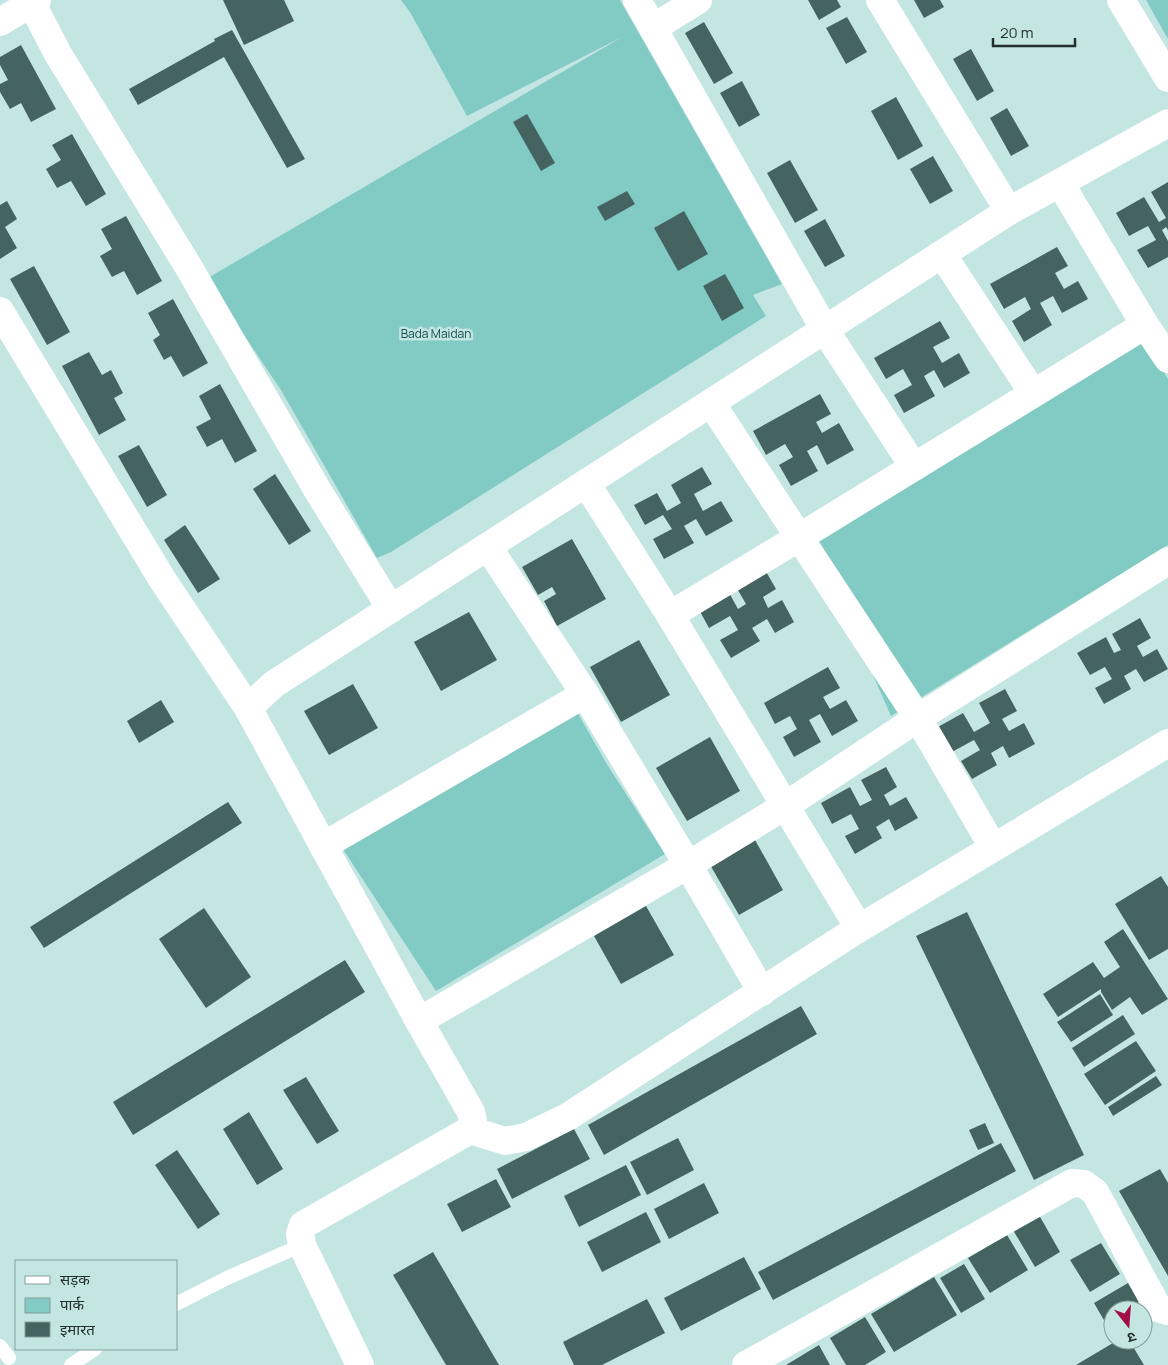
<svg xmlns="http://www.w3.org/2000/svg" width="1168" height="1365" font-family="Manrope,'Noto Sans Devanagari',sans-serif">
  <style>
    .green { fill: #82cac4 }
    .building { fill: #456461 }
    .lines { fill: none; stroke-linecap: round; stroke-linejoin: round }
    .lane { stroke: #fff; stroke-width: 14 }
    .street { stroke: #fff; stroke-width: 28 }
    .labels { text-anchor: middle; dominant-baseline: central; stroke-width: 5; stroke-linejoin: round; paint-order: stroke }
    .park-label { font-size: 12px; fill: #134f4c; stroke: #c4e6e3 }
  </style>
  <rect width="100%" height="100%" fill="#c4e6e3"/>
  <g class="green">
    <path d="M 401,0 L 620,0 L 782,284 L 753,295 L 766,316 L 391,552 L 377,558 L 281,390 L 206,279 L 624,36 L 467,116 L 410,12 Z"/>
    <path d="M 1146,0 L 1168,0 L 1168,39 Z"/>
    <path d="M 1132,321 L 1168,379 L 1168,545 L 891,716 L 865,657 L 786,534 Z"/>
    <path d="M 568,696 L 608,766 L 665,854 L 436,991 L 335,837 Z"/>
  </g>
  <g class="building">
    <path d="M 223,0 L 284,0 L 294,21 L 244,45 Z"/>
    <path d="M 808,0 L 837,0 L 841,7 L 819,20 Z"/>
    <path d="M 914,0 L 940,0 L 944,7 L 924,18 Z"/>
    <path d="M 847,17 L 867,52 L 846,64 L 826,28 Z"/>
    <path d="M 704,22 L 733,73 L 714,84 L 685,33 Z"/>
    <path d="M 232,30 L 305,159 L 287,168 L 224,57 L 138,105 L 129,89 L 215,41 L 214,39 Z"/>
    <path d="M 21,45 L 56,109 L 31,122 L 21,103 L 10,109 L 0,92 L 0,84 L 8,80 L 0,65 L 0,57 Z"/>
    <path d="M 971,49 L 994,91 L 977,101 L 953,59 Z"/>
    <path d="M 742,81 L 760,115 L 739,127 L 720,93 Z"/>
    <path d="M 896,97 L 923,146 L 898,160 L 871,111 Z"/>
    <path d="M 1007,108 L 1029,146 L 1011,156 L 990,118 Z"/>
    <path d="M 527,114 L 555,163 L 541,171 L 513,122 Z"/>
    <path d="M 72,134 L 106,194 L 86,206 L 71,181 L 57,188 L 46,169 L 61,160 L 52,145 Z"/>
    <path d="M 933,156 L 953,191 L 930,204 L 910,169 Z"/>
    <path d="M 790,160 L 818,210 L 795,223 L 767,173 Z"/>
    <path d="M 1168,182 L 1168,230 L 1166,227 L 1162,230 L 1168,241 L 1168,257 L 1148,268 L 1137,250 L 1156,240 L 1148,226 L 1129,236 L 1116,213 L 1144,197 L 1159,222 L 1166,218 L 1151,192 Z"/>
    <path d="M 627,191 L 635,204 L 605,221 L 597,207 Z"/>
    <path d="M 7,201 L 17,219 L 5,227 L 17,248 L 0,259 L 0,205 Z"/>
    <path d="M 684,211 L 708,254 L 678,271 L 654,228 Z"/>
    <path d="M 126,216 L 162,281 L 137,295 L 124,271 L 112,277 L 100,256 L 112,249 L 101,229 Z"/>
    <path d="M 825,219 L 845,256 L 825,267 L 804,231 Z"/>
    <path d="M 1057,247 L 1068,266 L 1055,273 L 1064,289 L 1078,281 L 1088,299 L 1062,313 L 1053,296 L 1040,303 L 1052,325 L 1024,342 L 1012,321 L 1031,309 L 1025,297 L 1004,309 L 990,284 Z"/>
    <path d="M 34,266 L 70,332 L 47,345 L 10,279 Z"/>
    <path d="M 725,274 L 744,308 L 722,321 L 703,286 Z"/>
    <path d="M 173,299 L 208,363 L 183,377 L 171,356 L 164,360 L 153,340 L 160,335 L 148,313 Z"/>
    <path d="M 940,321 L 950,338 L 933,347 L 942,363 L 959,353 L 970,373 L 944,388 L 934,370 L 924,376 L 935,396 L 904,413 L 894,395 L 912,385 L 903,369 L 886,379 L 874,358 Z"/>
    <path d="M 89,352 L 102,375 L 111,370 L 123,393 L 114,398 L 126,420 L 99,435 L 62,366 Z"/>
    <path d="M 220,384 L 257,451 L 235,463 L 222,439 L 207,447 L 196,427 L 211,419 L 199,396 Z"/>
    <path d="M 820,394 L 831,414 L 816,422 L 822,433 L 839,423 L 854,450 L 827,465 L 817,445 L 807,451 L 818,471 L 791,486 L 779,465 L 793,457 L 785,444 L 766,455 L 753,431 Z"/>
    <path d="M 139,445 L 167,495 L 147,507 L 118,456 Z"/>
    <path d="M 702,467 L 712,484 L 694,494 L 703,511 L 721,501 L 733,521 L 706,536 L 696,519 L 684,526 L 694,543 L 664,559 L 653,539 L 672,529 L 663,515 L 645,525 L 634,505 L 657,493 L 667,511 L 681,503 L 671,485 Z"/>
    <path d="M 275,474 L 311,531 L 289,545 L 253,489 Z"/>
    <path d="M 185,525 L 220,579 L 198,593 L 164,540 Z"/>
    <path d="M 572,539 L 606,599 L 557,626 L 544,601 L 556,594 L 552,587 L 538,595 L 522,567 Z"/>
    <path d="M 764,568 L 776,589 L 763,597 L 768,608 L 782,600 L 794,622 L 775,633 L 767,619 L 752,628 L 760,641 L 731,658 L 720,640 L 738,630 L 730,616 L 709,628 L 697,606 L 727,589 L 738,609 L 746,604 L 735,585 Z"/>
    <path d="M 469,612 L 497,660 L 441,691 L 414,642 Z"/>
    <path d="M 1140,618 L 1151,638 L 1137,646 L 1143,657 L 1157,649 L 1168,669 L 1144,682 L 1136,669 L 1124,676 L 1131,689 L 1104,704 L 1095,688 L 1112,679 L 1105,667 L 1090,675 L 1077,653 L 1106,637 L 1114,653 L 1121,650 L 1112,634 Z"/>
    <path d="M 639,640 L 670,695 L 621,722 L 590,667 Z"/>
    <path d="M 828,667 L 840,688 L 823,697 L 830,709 L 846,700 L 858,721 L 832,736 L 820,714 L 809,720 L 821,742 L 794,757 L 783,737 L 797,729 L 790,716 L 775,724 L 764,703 Z"/>
    <path d="M 353,684 L 378,728 L 329,755 L 304,711 Z"/>
    <path d="M 1005,689 L 1017,711 L 1002,719 L 1009,731 L 1024,723 L 1035,744 L 1009,758 L 1003,746 L 991,753 L 997,765 L 972,779 L 961,761 L 980,750 L 974,740 L 950,753 L 936,728 L 963,713 L 974,732 L 990,723 L 979,703 Z"/>
    <path d="M 161,700 L 174,722 L 139,743 L 127,721 Z"/>
    <path d="M 710,737 L 740,791 L 687,821 L 656,768 Z"/>
    <path d="M 886,767 L 897,787 L 884,795 L 890,806 L 906,797 L 918,818 L 895,831 L 889,819 L 876,827 L 882,838 L 855,854 L 845,836 L 859,829 L 851,814 L 832,824 L 821,803 L 850,787 L 860,806 L 872,800 L 861,780 Z"/>
    <path d="M 228,802 L 242,823 L 44,948 L 30,927 Z"/>
    <path d="M 754,838 L 783,890 L 739,915 L 709,863 Z"/>
    <path d="M 1161,876 L 1168,887 L 1168,949 L 1149,960 L 1115,904 Z"/>
    <path d="M 646,906 L 674,955 L 621,984 L 594,936 Z"/>
    <path d="M 204,908 L 251,977 L 206,1008 L 159,939 Z"/>
    <path d="M 967,912 L 1084,1155 L 1034,1180 L 916,936 Z"/>
    <path d="M 1123,929 L 1168,999 L 1142,1015 L 1130,997 L 1112,1010 L 1101,992 L 1101,989 L 1058,1017 L 1043,994 L 1093,962 L 1104,978 L 1120,967 L 1104,942 Z"/>
    <path d="M 345,960 L 365,992 L 133,1135 L 113,1102 Z"/>
    <path d="M 1100,994 L 1113,1015 L 1071,1042 L 1057,1022 Z"/>
    <path d="M 801,1006 L 817,1034 L 604,1155 L 588,1125 Z"/>
    <path d="M 1123,1015 L 1135,1034 L 1084,1067 L 1072,1048 Z"/>
    <path d="M 1136,1041 L 1156,1071 L 1105,1105 L 1084,1074 Z"/>
    <path d="M 1156,1076 L 1162,1085 L 1113,1116 L 1108,1107 Z"/>
    <path d="M 306,1077 L 339,1131 L 317,1144 L 283,1090 Z"/>
    <path d="M 249,1112 L 283,1169 L 257,1185 L 223,1129 Z"/>
    <path d="M 985,1123 L 994,1143 L 978,1150 L 969,1130 Z"/>
    <path d="M 574,1129 L 590,1159 L 512,1199 L 497,1169 Z"/>
    <path d="M 678,1138 L 694,1170 L 647,1195 L 630,1162 Z"/>
    <path d="M 1001,1143 L 1016,1171 L 773,1300 L 758,1272 Z"/>
    <path d="M 177,1150 L 220,1214 L 198,1229 L 155,1165 Z"/>
    <path d="M 626,1165 L 641,1195 L 579,1227 L 564,1196 Z"/>
    <path d="M 1160,1169 L 1168,1183 L 1168,1276 L 1119,1191 Z"/>
    <path d="M 496,1179 L 511,1207 L 462,1232 L 447,1204 Z"/>
    <path d="M 704,1183 L 719,1213 L 669,1239 L 654,1209 Z"/>
    <path d="M 646,1212 L 661,1242 L 602,1272 L 587,1242 Z"/>
    <path d="M 1039,1215 L 1060,1252 L 1035,1267 L 1013,1230 Z"/>
    <path d="M 1007,1235 L 1028,1270 L 990,1293 L 968,1258 Z"/>
    <path d="M 1101,1243 L 1120,1274 L 1090,1292 L 1070,1260 Z"/>
    <path d="M 433,1252 L 499,1365 L 446,1365 L 393,1275 Z"/>
    <path d="M 744,1257 L 761,1289 L 681,1331 L 664,1298 Z"/>
    <path d="M 964,1264 L 985,1299 L 961,1313 L 940,1278 Z"/>
    <path d="M 934,1277 L 957,1315 L 894,1352 L 871,1314 Z"/>
    <path d="M 1128,1283 L 1139,1302 L 1125,1310 L 1113,1310 L 1113,1317 L 1105,1322 L 1094,1303 Z"/>
    <path d="M 647,1299 L 665,1333 L 602,1365 L 574,1365 L 563,1342 Z"/>
    <path d="M 865,1317 L 886,1352 L 865,1365 L 846,1365 L 830,1338 Z"/>
    <path d="M 1118,1340 L 1129,1340 L 1144,1365 L 1076,1365 Z"/>
    <path d="M 819,1345 L 830,1365 L 786,1365 Z"/>
  </g>
  <g class="lines">
    <g class="lane">
      <path d="M 176,1304 L 227,1278 L 302,1245"/>
      <path d="M 0,1346 L 9,1358"/>
      <path d="M 71,1365 L 95,1349"/>
    </g>
    <g class="street">
      <path d="M 30,0 L 58,54 L 188,266 L 318,491 L 391,609"/>
      <path d="M 637,0 L 825,330 L 914,467"/>
      <path d="M 880,0 L 1009,211"/>
      <path d="M 1121,0 L 1168,78"/>
      <path d="M 0,22 L 37,0"/>
      <path d="M 653,28 L 698,0"/>
      <path d="M 1060,183 L 1145,325 L 1168,359"/>
      <path d="M 942,254 L 1033,393"/>
      <path d="M 0,311 L 162,579 L 248,708"/>
      <path d="M 711,403 L 918,718 L 993,847"/>
      <path d="M 586,483 L 670,615 L 859,928"/>
      <path d="M 488,547 L 585,694 L 688,865 L 762,992"/>
      <path d="M 670,615 L 800,537 L 1145,325"/>
      <path d="M 323,846 L 585,694"/>
      <path d="M 419,1021 L 688,865 L 785,806 L 918,718 L 1168,561"/>
      <path d="M 470,1130 L 505,1141 L 526,1137 L 569,1116 L 853,932 L 1168,743"/>
      <path d="M 360,1365 L 302,1245 L 300,1234 L 303,1225 L 470,1130 L 473,1121 L 471,1112 L 419,1021 L 248,708 L 274,684 L 1009,211 L 1168,123"/>
      <path d="M 746,1365 L 1072,1183 L 1084,1184 L 1095,1192 L 1158,1308 L 1168,1311"/>
    </g>
  </g>
  <g class="labels">
    <g class="park-label">
      <text x="436" y="333">Bada Maidan</text>
    </g>
  </g>
  <rect x="15" y="1260" width="162" height="90" fill="#c4e6e3" stroke="#839d9b"/>
  <rect x="25" y="1276" width="25" height="8" fill="#ffffff" stroke="#839d9b"/>
  <text x="60" y="1285" font-size="15" fill="#222f2e">सड़क</text>
  <rect x="25" y="1298" width="25" height="15" fill="#82cac4" stroke="#839d9b"/>
  <text x="60" y="1310" font-size="15" fill="#222f2e">पार्क</text>
  <rect x="25" y="1322" width="25" height="15" fill="#456461" stroke="#839d9b"/>
  <text x="60" y="1335" font-size="15" fill="#222f2e">इमारत</text>
  <g transform="translate(1128 1325) rotate(163)"><circle r="24" fill="#c4e6e3" stroke="#839d9b"/>
  <path d="M0-4L9 19L0 12L-9 19Z" fill="#a50e44"/>
  <text y="-8" font-size="14" font-weight="bold" text-anchor="middle" fill="#222f2e">उ</text>
  </g>
  <path d="M993 38v8h82v-8" fill="none" stroke="#222f2e" stroke-width="2.5"/>
  <text x="1000" y="38" font-size="15" fill="#222f2e" stroke="#c4e6e3" stroke-width="4" paint-order="stroke">20 m</text>
</svg>
